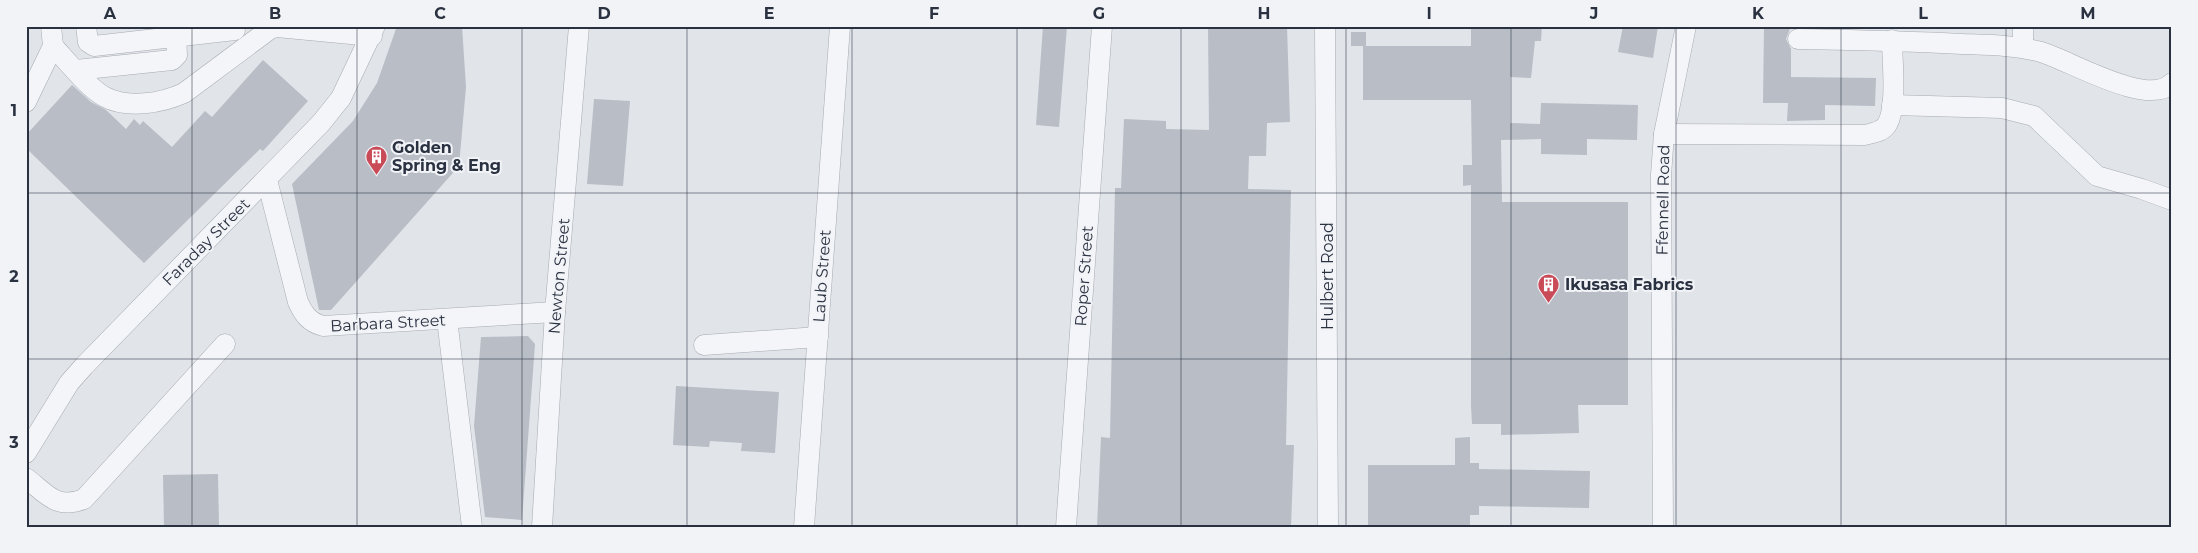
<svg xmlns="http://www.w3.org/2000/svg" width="2198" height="553" font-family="Montserrat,sans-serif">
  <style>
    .building { fill: #b8bdc6 }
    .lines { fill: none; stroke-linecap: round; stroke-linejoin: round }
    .minor-casing { stroke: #a6abb3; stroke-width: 21 }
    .minor { stroke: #f4f5f8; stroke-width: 20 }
    .grid { fill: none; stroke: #2a3140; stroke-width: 1; stroke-opacity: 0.55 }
    .labels { text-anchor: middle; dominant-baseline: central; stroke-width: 4; stroke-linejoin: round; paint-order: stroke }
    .poi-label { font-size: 16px; font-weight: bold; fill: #2a3140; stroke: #f1f3f7; text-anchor: start }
    .street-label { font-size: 16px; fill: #2a3140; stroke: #f1f3f7 }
    .neatline { fill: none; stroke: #2a3140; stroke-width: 2 }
    .grid-label { font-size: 16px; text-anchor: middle; font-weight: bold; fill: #2a3140 }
  </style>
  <rect width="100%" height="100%" fill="#e1e4e9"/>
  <g class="building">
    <path d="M 397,26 L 462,26 L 466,87 L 459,166 L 331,310 L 319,310 L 292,184 L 353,121 L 377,83 Z"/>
    <path d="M 1043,26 L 1067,26 L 1059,127 L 1036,125 Z"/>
    <path d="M 1208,26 L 1287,26 L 1290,122 L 1267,123 L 1266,156 L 1249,156 L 1248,189 L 1291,190 L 1286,445 L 1294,445 L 1291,527 L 1097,527 L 1101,437 L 1110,438 L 1115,188 L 1121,188 L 1124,119 L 1166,121 L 1166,129 L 1209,130 Z"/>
    <path d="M 1471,26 L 1542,26 L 1541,41 L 1535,41 L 1531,78 L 1510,77 L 1510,123 L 1540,124 L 1541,103 L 1638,105 L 1637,140 L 1587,139 L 1587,155 L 1541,154 L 1541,139 L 1501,140 L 1502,202 L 1628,202 L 1628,405 L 1578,405 L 1579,433 L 1501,435 L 1501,424 L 1472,424 L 1471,405 L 1471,185 L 1463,186 L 1463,165 L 1472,165 L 1471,100 L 1363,100 L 1363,46 L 1351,46 L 1351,32 L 1366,32 L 1366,46 L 1471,46 Z"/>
    <path d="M 1623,26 L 1658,26 L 1653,58 L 1618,52 Z"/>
    <path d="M 1764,26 L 1791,26 L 1786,39 L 1791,49 L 1791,77 L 1876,78 L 1875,106 L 1825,105 L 1825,120 L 1787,121 L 1788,103 L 1763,103 Z"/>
    <path d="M 263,60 L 308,101 L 263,151 L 260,149 L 144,263 L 26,148 L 26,135 L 72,85 L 91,102 L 106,110 L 126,129 L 134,119 L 140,125 L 143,121 L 172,147 L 205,111 L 212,117 Z"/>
    <path d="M 594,99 L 630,101 L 623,186 L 587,184 Z"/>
    <path d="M 528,336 L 535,344 L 522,520 L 485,517 L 474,426 L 481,337 Z"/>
    <path d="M 676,386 L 779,392 L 775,453 L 741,451 L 742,443 L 710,441 L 709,447 L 673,445 Z"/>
    <path d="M 1470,437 L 1470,463 L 1479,463 L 1479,469 L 1590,471 L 1589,508 L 1479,506 L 1479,515 L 1470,515 L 1470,527 L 1368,527 L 1368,465 L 1455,465 L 1455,438 Z"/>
    <path d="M 218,474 L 219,527 L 164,527 L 163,475 Z"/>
  </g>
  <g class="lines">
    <defs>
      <g id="minor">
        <path d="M 86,26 L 88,42 L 94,46 L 235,30"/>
        <path d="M 1325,26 L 1328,527"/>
        <path d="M 2023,26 L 2023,47"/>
        <path d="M 1798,39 C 1853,40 1907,41 1962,44 C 1988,45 2015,45 2041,52 C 2069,60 2148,108 2172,83"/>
        <path d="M 53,46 C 66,60 89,89 105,97 C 128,109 162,103 184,93 L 270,29 L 277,27 L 372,36"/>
        <path d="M 76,70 L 172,60 L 177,55 L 176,36"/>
        <path d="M 26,102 L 53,46 L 51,26"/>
        <path d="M 1892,105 L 2002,108 L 2034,116 L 2097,176 L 2142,189 L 2172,200"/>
        <path d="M 1664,134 L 1865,135 C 1872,133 1881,132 1886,126 C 1898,109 1892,61 1892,40"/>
        <path d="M 267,180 L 298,302 C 304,315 309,322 323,326 L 555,312"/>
        <path d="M 447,319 L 472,527"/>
        <path d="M 704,345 L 818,337"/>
        <path d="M 26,453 L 69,383 L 84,366 L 321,123 L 341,98 L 375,26"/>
        <path d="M 26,478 C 47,494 56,510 84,499 L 225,344"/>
        <path d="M 542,527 L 555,312 L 579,26"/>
        <path d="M 804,527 L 840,26"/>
        <path d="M 1066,527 L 1102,26"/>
        <path d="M 1663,527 L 1661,175 L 1664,134 L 1686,26"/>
      </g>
    </defs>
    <use href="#minor" class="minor-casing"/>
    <use href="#minor" class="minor"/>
  </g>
  <path class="grid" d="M 192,26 L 192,527M 357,26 L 357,527M 522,26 L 522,527M 687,26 L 687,527M 852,26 L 852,527M 1017,26 L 1017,527M 1181,26 L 1181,527M 1346,26 L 1346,527M 1511,26 L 1511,527M 1676,26 L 1676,527M 1841,26 L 1841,527M 2006,26 L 2006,527M 26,193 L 2172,193M 26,359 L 2172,359"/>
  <defs>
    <symbol id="building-pin" viewBox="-11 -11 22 30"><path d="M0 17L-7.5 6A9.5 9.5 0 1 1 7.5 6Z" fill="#c94b57" stroke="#f1f3f7"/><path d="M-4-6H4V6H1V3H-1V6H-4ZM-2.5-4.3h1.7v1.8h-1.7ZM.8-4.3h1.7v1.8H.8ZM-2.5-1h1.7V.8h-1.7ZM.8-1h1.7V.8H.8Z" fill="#fff"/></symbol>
  </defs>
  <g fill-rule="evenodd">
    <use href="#building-pin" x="364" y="144" width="25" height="34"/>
    <use href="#building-pin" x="1536" y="272" width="25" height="34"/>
  </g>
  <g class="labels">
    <g class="poi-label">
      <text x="392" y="147">Golden<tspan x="392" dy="18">Spring &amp; Eng</tspan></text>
      <text x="1565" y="284">Ikusasa Fabrics</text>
    </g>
    <g class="street-label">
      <text transform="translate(1663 200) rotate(-89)">Ffennell Road</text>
      <text transform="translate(206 242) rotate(-45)">Faraday Street</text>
      <text transform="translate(559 276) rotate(-85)">Newton Street</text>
      <text transform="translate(822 276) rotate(-86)">Laub Street</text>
      <text transform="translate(1084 276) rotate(-86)">Roper Street</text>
      <text transform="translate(1327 276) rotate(-90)">Hulbert Road</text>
      <text transform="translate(388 323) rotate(-3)">Barbara Street</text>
    </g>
  </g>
  <rect width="2198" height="553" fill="none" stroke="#f1f3f7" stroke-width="55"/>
  <rect x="28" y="28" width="2142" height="498" class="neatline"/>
  <g class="grid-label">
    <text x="110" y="19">A</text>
    <text x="275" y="19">B</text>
    <text x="440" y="19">C</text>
    <text x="604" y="19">D</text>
    <text x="769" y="19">E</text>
    <text x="934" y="19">F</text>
    <text x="1099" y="19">G</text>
    <text x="1264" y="19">H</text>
    <text x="1429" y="19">I</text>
    <text x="1594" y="19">J</text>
    <text x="1758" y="19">K</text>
    <text x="1923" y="19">L</text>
    <text x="2088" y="19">M</text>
    <text x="14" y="116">1</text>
    <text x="14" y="282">2</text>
    <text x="14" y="448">3</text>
  </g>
</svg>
